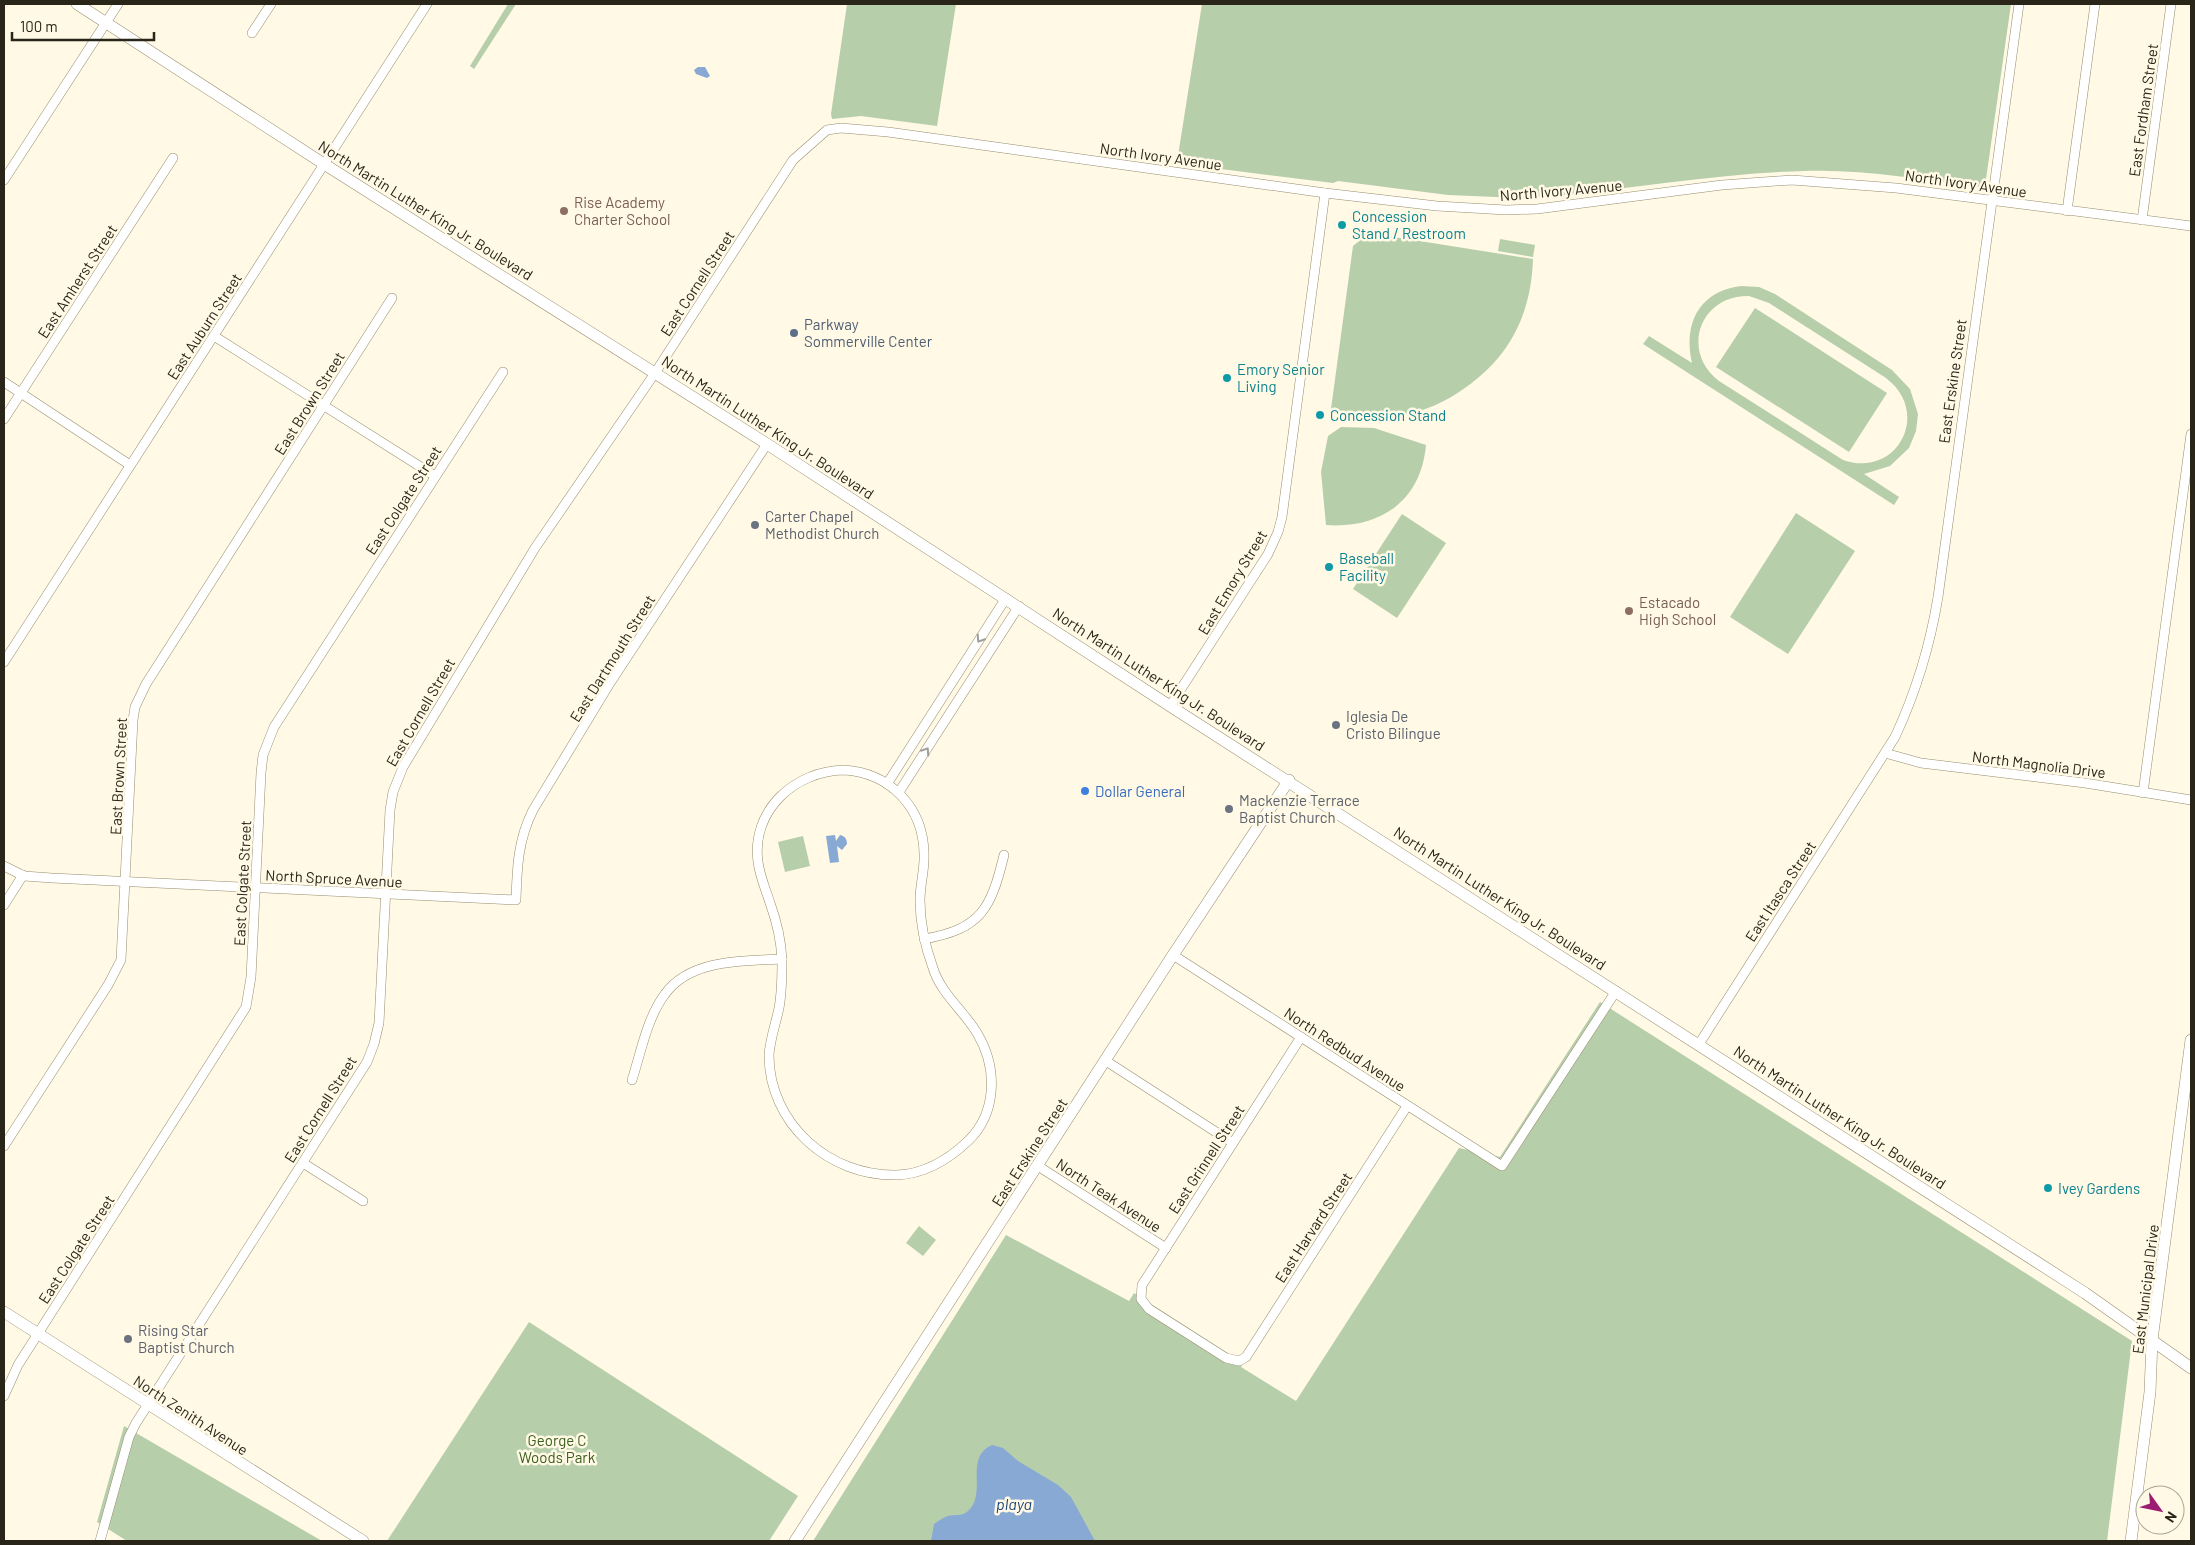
<svg xmlns="http://www.w3.org/2000/svg" width="2195" height="1545" font-family="Barlow,sans-serif">
  <style>
    .green { fill: #b7ceaa; fill-rule: evenodd }
    .water { fill: #89a9d5 }
    .lines { fill: none; stroke-linecap: round; stroke-linejoin: round }
    .street-casing { stroke: #968d6f; stroke-width: 10 }
    .secondary-casing { stroke: #968d6f; stroke-width: 12 }
    .street { stroke: #fff; stroke-width: 9 }
    .secondary { stroke: #fff; stroke-width: 11 }
    .oneway { stroke: #9f9d98 }
    .education-dot { fill: #8d6e63; stroke: #fff9e5; stroke-width: 2 }
    .culture-dot { fill: #0f9aa8; stroke: #fff9e5; stroke-width: 2 }
    .service-dot { fill: #5c6f8a; stroke: #fff9e5; stroke-width: 2 }
    .worship-dot { fill: #6b7280; stroke: #fff9e5; stroke-width: 2 }
    .shop-dot { fill: #3f7fe0; stroke: #fff9e5; stroke-width: 2 }
    .labels { text-anchor: middle; dominant-baseline: central; stroke-width: 5; stroke-linejoin: round; paint-order: stroke }
    .street-label { font-size: 15px; fill: #292619; stroke: #fff9e5 }
    .education-label { font-size: 15px; fill: #785e54; stroke: #fff9e5; text-anchor: start }
    .culture-label { font-size: 15px; fill: #0d838f; stroke: #fff9e5; text-anchor: start }
    .service-label { font-size: 15px; fill: #4e5e75; stroke: #fff9e5; text-anchor: start }
    .worship-label { font-size: 15px; fill: #5b616d; stroke: #fff9e5; text-anchor: start }
    .shop-label { font-size: 15px; fill: #366cbe; stroke: #fff9e5; text-anchor: start }
    .park-label { font-size: 15px; fill: #3a5e1d; stroke: #fff9e5 }
    .water-label { font-size: 16px; font-style: italic; fill: #1b457b; stroke: #fff9e5 }
  </style>
  <rect width="100%" height="100%" fill="#fff9e5"/>
  <g class="green">
    <path d="M 508,4 L 516,4 L 474,69 L 470,66 Z"/>
    <path d="M 847,4 L 956,4 L 937,126 L 861,116 L 832,119 L 831,114 Z"/>
    <path d="M 1202,4 L 2011,4 L 1985,186 L 1984,183 L 1982,184 L 1983,186 L 1977,187 C 1920,179 1862,169 1804,171 C 1720,173 1637,188 1554,196 L 1520,198 L 1448,195 L 1338,181 L 1333,183 L 1213,168 L 1177,162 Z"/>
    <path d="M 1369,233 L 1533,259 C 1531,317 1508,360 1459,392 C 1444,402 1425,411 1406,414 C 1381,417 1356,414 1331,409 L 1353,246 Z"/>
    <path d="M 1500,239 L 1535,245 L 1533,257 L 1498,251 Z"/>
    <path d="M 1741,286 L 1759,287 L 1775,294 L 1892,370 L 1910,389 L 1918,414 L 1916,431 L 1909,448 L 1890,466 L 1864,474 L 1899,497 L 1894,505 L 1643,344 L 1649,336 L 1692,363 C 1683,324 1699,291 1741,286 ZM 1749,296 L 1769,303 L 1886,378 C 1932,413 1897,479 1843,460 L 1719,381 C 1680,351 1700,295 1749,296 Z"/>
    <path d="M 1755,308 L 1887,393 L 1849,452 L 1716,367 Z"/>
    <path d="M 1341,427 L 1374,428 L 1426,445 C 1421,501 1380,529 1326,525 L 1321,472 L 1328,436 Z"/>
    <path d="M 1796,513 L 1855,551 L 1788,654 L 1730,617 Z"/>
    <path d="M 1402,514 L 1446,543 L 1397,618 L 1353,589 Z"/>
    <path d="M 803,836 L 810,866 L 785,872 L 778,842 Z"/>
    <path d="M 1600,1002 L 2132,1341 L 2107,1541 L 813,1541 L 1006,1235 L 1129,1301 L 1134,1293 L 1243,1363 L 1241,1367 L 1296,1401 L 1459,1148 L 1500,1157 Z"/>
    <path d="M 919,1226 L 936,1240 L 923,1256 L 906,1243 Z"/>
    <path d="M 529,1322 L 798,1496 L 769,1541 L 387,1541 Z"/>
    <path d="M 124,1426 L 322,1541 L 127,1541 L 97,1522 Z"/>
  </g>
  <g class="water">
    <path d="M 698,67 L 705,67 L 710,76 L 707,78 L 696,74 L 694,70 Z"/>
    <path d="M 835,835 L 836,841 L 840,835 C 845,836 847,839 847,844 L 842,850 L 837,846 L 839,862 L 830,863 L 826,836 Z"/>
    <path d="M 992,1445 L 1003,1448 L 1018,1461 L 1058,1485 L 1071,1497 L 1095,1541 L 931,1541 L 934,1524 C 938,1522 943,1517 948,1516 C 955,1514 963,1517 969,1510 C 987,1492 964,1457 992,1445 Z"/>
  </g>
  <g class="lines">
    <defs>
      <g id="street">
        <path d="M 252,33 L 271,4"/>
        <path d="M 4,180 L 118,4"/>
        <path d="M 2067,211 L 2095,4"/>
        <path d="M 2142,220 L 2171,4"/>
        <path d="M 214,336 L 435,476"/>
        <path d="M 4,382 L 130,465"/>
        <path d="M 4,419 L 173,158"/>
        <path d="M 4,662 L 427,4"/>
        <path d="M 1170,706 L 1268,554 L 1278,532 L 1282,517 L 1325,193"/>
        <path d="M 1885,753 L 1921,763 L 2085,783 L 2191,800"/>
        <path d="M 844,770 C 890,773 923,807 924,853 C 925,869 920,884 920,900 C 920,924 925,946 933,968 C 941,994 964,1011 977,1033 C 998,1068 997,1113 968,1141 C 949,1159 924,1174 897,1175 C 830,1177 769,1124 769,1055 C 770,1039 776,1023 779,1008 C 782,992 782,976 782,960 C 781,940 777,922 770,903 C 766,890 760,877 758,862 C 751,810 795,771 844,770 Z"/>
        <path d="M 887,784 L 1006,598"/>
        <path d="M 899,792 L 1019,606"/>
        <path d="M 2143,793 L 2191,434"/>
        <path d="M 4,866 L 24,876 L 52,878 L 516,900 C 517,867 518,840 533,810 L 610,683 L 767,444"/>
        <path d="M 4,905 L 23,875"/>
        <path d="M 924,939 C 981,929 991,909 1004,855"/>
        <path d="M 1173,955 L 1502,1166 L 1616,991"/>
        <path d="M 1301,1037 L 1142,1285 L 1141,1299 L 1149,1309 L 1226,1358 L 1239,1361 L 1246,1357 L 1407,1106"/>
        <path d="M 1699,1044 L 1895,737 C 1916,692 1930,646 1938,597 L 2019,4"/>
        <path d="M 1106,1061 L 1233,1143"/>
        <path d="M 632,1080 C 641,1052 647,1018 665,994 C 690,959 743,961 782,959"/>
        <path d="M 4,1146 L 108,985 L 121,960 L 133,720 L 135,707 L 146,684 L 392,298"/>
        <path d="M 303,1163 L 363,1201"/>
        <path d="M 1038,1166 L 1166,1248"/>
        <path d="M 4,1396 L 18,1365 L 246,1007 L 251,977 L 261,773 L 263,755 L 274,727 L 503,372"/>
        <path d="M 100,1541 L 129,1437 L 136,1423 L 367,1062 L 374,1044 L 379,1023 L 390,810 L 393,792 L 403,767 L 535,548 L 655,373 L 793,160 L 827,130 L 841,128 L 888,132 L 1325,193 L 1437,206 L 1506,210 L 1537,209 L 1722,185 L 1792,180 L 1896,188 L 2191,226"/>
      </g>
      <g id="secondary">
        <path d="M 77,4 L 324,164 L 767,444 L 1170,706 L 2085,1293 L 2191,1368"/>
        <path d="M 4,1312 L 363,1541"/>
        <path d="M 795,1541 L 1173,955 L 1289,780"/>
        <path d="M 2131,1541 L 2150,1392 L 2152,1340 L 2191,1040"/>
      </g>
    </defs>
    <use href="#street" class="street-casing"/>
    <use href="#secondary" class="secondary-casing"/>
    <use href="#street" class="street"/>
    <use href="#secondary" class="secondary"/>
  </g>
  <defs><path id="oneway-chevron" d="M-2-3.5L2.5 0L-2 3.5" fill="none" stroke-width="1.6" stroke-linecap="round" stroke-linejoin="round" transform="scale(1.25)"/></defs>
  <g class="oneway">
    <use href="#oneway-chevron" transform="translate(980 639) rotate(123)"/>
    <use href="#oneway-chevron" transform="translate(926 751) rotate(-57)"/>
  </g>
  <g class="education-dot">
    <circle cx="564" cy="211" r="5"/>
    <circle cx="1629" cy="611" r="5"/>
  </g>
  <g class="culture-dot">
    <circle cx="1342" cy="225" r="5"/>
    <circle cx="1227" cy="378" r="5"/>
    <circle cx="1320" cy="415" r="5"/>
    <circle cx="1329" cy="567" r="5"/>
    <circle cx="2048" cy="1188" r="5"/>
  </g>
  <circle class="service-dot" cx="794" cy="333" r="5"/>
  <g class="worship-dot">
    <circle cx="755" cy="525" r="5"/>
    <circle cx="1336" cy="725" r="5"/>
    <circle cx="1229" cy="809" r="5"/>
    <circle cx="128" cy="1339" r="5"/>
  </g>
  <circle class="shop-dot" cx="1085" cy="791" r="5"/>
  <g class="labels">
    <g class="street-label">
      <text transform="translate(2143 110) rotate(-82)">East Fordham Street</text>
      <text transform="translate(1161 156) rotate(8)">North Ivory Avenue</text>
      <text transform="translate(1966 183) rotate(8)">North Ivory Avenue</text>
      <text transform="translate(1561 190) rotate(-5)">North Ivory Avenue</text>
      <text transform="translate(426 210) rotate(32)">North Martin Luther King Jr. Boulevard</text>
      <text transform="translate(77 281) rotate(-57)">East Amherst Street</text>
      <text transform="translate(697 283) rotate(-57)">East Cornell Street</text>
      <text transform="translate(204 326) rotate(-57)">East Auburn Street</text>
      <text transform="translate(1952 381) rotate(-82)">East Erskine Street</text>
      <text transform="translate(309 403) rotate(-58)">East Brown Street</text>
      <text transform="translate(768 427) rotate(33)">North Martin Luther King Jr. Boulevard</text>
      <text transform="translate(403 500) rotate(-57)">East Colgate Street</text>
      <text transform="translate(1232 582) rotate(-59)">East Emory Street</text>
      <text transform="translate(612 658) rotate(-58)">East Dartmouth Street</text>
      <text transform="translate(1159 679) rotate(33)">North Martin Luther King Jr. Boulevard</text>
      <text transform="translate(420 712) rotate(-60)">East Cornell Street</text>
      <text transform="translate(2039 764) rotate(7)">North Magnolia Drive</text>
      <text transform="translate(118 776) rotate(-87)">East Brown Street</text>
      <text transform="translate(334 878) rotate(3)">North Spruce Avenue</text>
      <text transform="translate(242 883) rotate(-87)">East Colgate Street</text>
      <text transform="translate(1780 891) rotate(-57)">East Itasca Street</text>
      <text transform="translate(1500 898) rotate(33)">North Martin Luther King Jr. Boulevard</text>
      <text transform="translate(1345 1049) rotate(33)">North Redbud Avenue</text>
      <text transform="translate(320 1109) rotate(-58)">East Cornell Street</text>
      <text transform="translate(1840 1117) rotate(33)">North Martin Luther King Jr. Boulevard</text>
      <text transform="translate(1029 1152) rotate(-57)">East Erskine Street</text>
      <text transform="translate(1206 1159) rotate(-57)">East Grinnell Street</text>
      <text transform="translate(1109 1195) rotate(33)">North Teak Avenue</text>
      <text transform="translate(1313 1227) rotate(-57)">East Harvard Street</text>
      <text transform="translate(76 1249) rotate(-57)">East Colgate Street</text>
      <text transform="translate(2145 1289) rotate(-83)">East Municipal Drive</text>
      <text transform="translate(191 1415) rotate(33)">North Zenith Avenue</text>
    </g>
    <g class="education-label">
      <text x="574" y="202">Rise Academy<tspan x="574" dy="17">Charter School</tspan></text>
      <text x="1639" y="602">Estacado<tspan x="1639" dy="17">High School</tspan></text>
    </g>
    <g class="culture-label">
      <text x="1352" y="216">Concession<tspan x="1352" dy="17">Stand / Restroom</tspan></text>
      <text x="1237" y="369">Emory Senior<tspan x="1237" dy="17">Living</tspan></text>
      <text x="1330" y="415">Concession Stand</text>
      <text x="1339" y="558">Baseball<tspan x="1339" dy="17">Facility</tspan></text>
      <text x="2058" y="1188">Ivey Gardens</text>
    </g>
    <g class="service-label">
      <text x="804" y="324">Parkway<tspan x="804" dy="17">Sommerville Center</tspan></text>
    </g>
    <g class="worship-label">
      <text x="765" y="516">Carter Chapel<tspan x="765" dy="17">Methodist Church</tspan></text>
      <text x="1346" y="716">Iglesia De<tspan x="1346" dy="17">Cristo Bilingue</tspan></text>
      <text x="1239" y="800">Mackenzie Terrace<tspan x="1239" dy="17">Baptist Church</tspan></text>
      <text x="138" y="1330">Rising Star<tspan x="138" dy="17">Baptist Church</tspan></text>
    </g>
    <g class="shop-label">
      <text x="1095" y="791">Dollar General</text>
    </g>
    <g class="park-label">
      <text x="557" y="1440">George C<tspan x="557" dy="17">Woods Park</tspan></text>
    </g>
    <g class="water-label">
      <text x="1014" y="1503">playa</text>
    </g>
  </g>
  <rect width="2195" height="1545" fill="none" stroke="#292619" stroke-width="10"/>
  <g transform="translate(2160 1510) rotate(123)"><circle r="24" fill="#fff9e5" stroke="#a9a593"/>
  <path d="M0-4L9 19L0 12L-9 19Z" fill="#9b1d72"/>
  <text y="-8" font-size="14" font-weight="bold" text-anchor="middle" fill="#292619">N</text>
  </g>
  <path d="M12 32v8h142v-8" fill="none" stroke="#292619" stroke-width="2.5"/>
  <text x="20" y="32" font-size="15" fill="#292619" stroke="#fff9e5" stroke-width="4" paint-order="stroke">100 m</text>
</svg>
